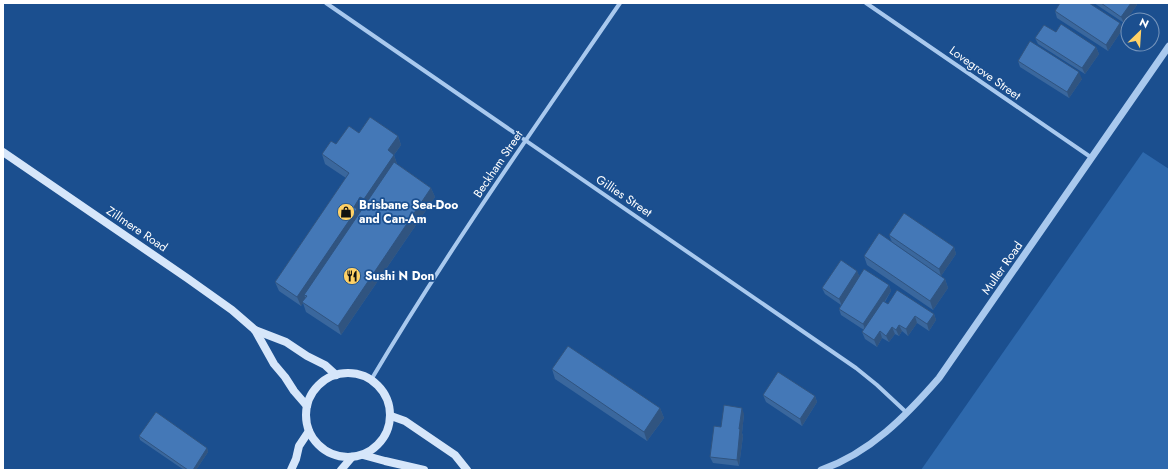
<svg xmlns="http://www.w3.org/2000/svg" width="1172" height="473" font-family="Jost,sans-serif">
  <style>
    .green { fill: #2e69ad }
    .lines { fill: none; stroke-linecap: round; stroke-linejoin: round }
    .minor { stroke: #a9c9ee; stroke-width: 4 }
    .tertiary { stroke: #a9c9ee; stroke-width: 7 }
    .secondary { stroke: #d6e6fa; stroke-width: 8 }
    .wall { fill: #3a679d }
    .shaded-wall { fill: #305480 }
    .building { fill: #4478b7; stroke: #305480 }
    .labels { text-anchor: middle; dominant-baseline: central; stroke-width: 3.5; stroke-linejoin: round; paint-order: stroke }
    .street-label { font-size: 12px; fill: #fff; stroke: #1b4f8f }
    .poi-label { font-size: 12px; font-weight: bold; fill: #fff; stroke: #1b4f8f; text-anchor: start }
  </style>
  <rect width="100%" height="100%" fill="#1b4f8f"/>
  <path class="green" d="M 1143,152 L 1169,169 L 1169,470 L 921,470 Z"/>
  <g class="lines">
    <g class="minor">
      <path d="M 326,3 L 856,368 L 877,385 L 907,413"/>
      <path d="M 866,3 L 1092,158"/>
      <path d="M 371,380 C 448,250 535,127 620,3"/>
    </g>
    <path class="tertiary" d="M 821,470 C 870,453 906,416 939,378 L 1169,46"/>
    <g class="secondary">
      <path d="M 3,152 L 187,278 L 232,310 L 255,330 L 274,364 L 285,377 L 294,391 L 307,406"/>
      <path d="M 255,330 L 286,342 L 307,356 L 325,365 L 336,375"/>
      <circle cx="348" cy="415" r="42"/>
      <path d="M 391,416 L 405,421 L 455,455 L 467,470"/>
      <path d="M 363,455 L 385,461 L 424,470"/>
      <path d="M 291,470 L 296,459 L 299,446 L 309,431"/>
      <path d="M 341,470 L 352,457"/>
    </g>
  </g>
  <g class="wall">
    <path d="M 1094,3 L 1136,3 L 1137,5 L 1124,23 Z"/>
    <path d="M 1055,11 L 1120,23 L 1122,30 L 1108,51 L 1057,18 Z"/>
    <path d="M 1035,38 L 1096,47 L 1099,54 L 1085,74 L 1038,44 Z"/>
    <path d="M 1018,61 L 1082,79 L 1069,98 L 1020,67 Z"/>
    <path d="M 359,133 L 398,136 L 401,145 L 394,155 L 397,164 L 431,188 L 435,197 L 341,335 L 306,312 L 303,303 L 301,306 L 279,291 L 275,282 L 346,178 L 325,164 L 322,154 L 336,144 Z"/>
    <path d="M 889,235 L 954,247 L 956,254 L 941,276 L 892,242 Z"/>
    <path d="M 864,256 L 945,279 L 948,288 L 933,310 L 867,265 Z"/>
    <path d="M 857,271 L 859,276 L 889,285 L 891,291 L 885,302 L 888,304 L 934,314 L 936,320 L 929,331 L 917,323 L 908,336 L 902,331 L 899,336 L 895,334 L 889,342 L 882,338 L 877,347 L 865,339 L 862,332 L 864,330 L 841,315 L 839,309 L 841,305 L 825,294 L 822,288 Z"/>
    <path d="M 552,369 L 660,408 L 664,418 L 647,441 L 555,379 Z"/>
    <path d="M 763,395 L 815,396 L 817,402 L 802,426 L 766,402 Z"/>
    <path d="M 744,414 L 742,433 L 743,436 L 739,466 L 713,463 L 710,457 L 721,427 Z"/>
    <path d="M 139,436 L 207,448 L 208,452 L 196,470 L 184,470 L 140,440 Z"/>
  </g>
  <g class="shaded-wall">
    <path d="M 1131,3 L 1136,3 L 1137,5 L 1124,23 L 1121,17 Z"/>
    <path d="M 1120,23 L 1122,30 L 1108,51 L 1106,45 Z"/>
    <path d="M 1096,47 L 1099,54 L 1085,74 L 1082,68 Z"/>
    <path d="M 1079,72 L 1082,79 L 1069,98 L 1067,92 Z"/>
    <path d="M 398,136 L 401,145 L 394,155 L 397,164 L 367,208 L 364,199 L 388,150 Z"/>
    <path d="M 431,188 L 435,197 L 341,335 L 338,326 Z"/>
    <path d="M 360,197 L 364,206 L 307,296 L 304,295 L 306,299 L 301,306 L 297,297 Z"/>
    <path d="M 954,247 L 956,254 L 941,276 L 939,269 Z"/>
    <path d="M 857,271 L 860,278 L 842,306 L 839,299 Z"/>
    <path d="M 945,279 L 948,288 L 933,310 L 930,301 Z"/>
    <path d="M 889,285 L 891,291 L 866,331 L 863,324 Z"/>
    <path d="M 934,314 L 936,320 L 929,331 L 927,324 Z"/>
    <path d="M 915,316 L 917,323 L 908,336 L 906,329 Z"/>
    <path d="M 899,325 L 902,331 L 899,336 L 896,330 Z"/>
    <path d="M 892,327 L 895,334 L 889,342 L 886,336 Z"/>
    <path d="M 880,331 L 882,338 L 877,347 L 874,340 Z"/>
    <path d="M 815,396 L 817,402 L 802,426 L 800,419 Z"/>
    <path d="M 660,408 L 664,418 L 647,441 L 644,432 Z"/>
    <path d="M 742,408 L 744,414 L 742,433 L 743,436 L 739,466 L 737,460 L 739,429 Z"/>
    <path d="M 207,448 L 208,452 L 196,470 L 193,470 Z"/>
  </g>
  <g class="building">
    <path d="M 1060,3 L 1089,3 L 1120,23 L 1106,45 L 1055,11 Z"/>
    <path d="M 1101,3 L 1131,3 L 1121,17 Z"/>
    <path d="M 1061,24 L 1096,47 L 1082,68 L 1035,38 L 1044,25 L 1056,32 Z"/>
    <path d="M 1030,41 L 1079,72 L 1067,92 L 1018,61 Z"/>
    <path d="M 370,117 L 398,136 L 388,150 L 394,155 L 364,199 L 360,197 L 354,207 L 357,209 L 297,297 L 275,282 L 349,173 L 322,154 L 331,141 L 336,144 L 349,126 L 359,133 Z"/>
    <path d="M 394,162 L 431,188 L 338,326 L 302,302 L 307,296 L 304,295 Z"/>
    <path d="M 904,213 L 954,247 L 939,269 L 889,235 Z"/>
    <path d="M 879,233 L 945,279 L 930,301 L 864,256 Z"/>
    <path d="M 841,260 L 857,271 L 839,299 L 822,288 Z"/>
    <path d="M 864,269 L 889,285 L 863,324 L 839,309 Z"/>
    <path d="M 897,290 L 934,314 L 927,324 L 915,316 L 906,329 L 899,325 L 896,330 L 892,327 L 886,336 L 880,331 L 874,340 L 862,332 L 883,301 L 888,304 Z"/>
    <path d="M 568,346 L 660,408 L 644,432 L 552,369 Z"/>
    <path d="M 778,372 L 815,396 L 800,419 L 763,395 Z"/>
    <path d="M 724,405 L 742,408 L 739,429 L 740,429 L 737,460 L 710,457 L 714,426 L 721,427 Z"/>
    <path d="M 156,412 L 207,448 L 193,470 L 188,470 L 139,436 Z"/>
  </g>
  <defs>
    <symbol id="shop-disc" viewBox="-11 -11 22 22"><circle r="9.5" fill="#ffd166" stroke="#1b4f8f"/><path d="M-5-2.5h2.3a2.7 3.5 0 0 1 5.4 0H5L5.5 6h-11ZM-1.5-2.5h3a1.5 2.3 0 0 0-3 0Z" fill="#111"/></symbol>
    <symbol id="restaurant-disc" viewBox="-11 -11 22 22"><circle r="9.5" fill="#ffd166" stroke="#1b4f8f"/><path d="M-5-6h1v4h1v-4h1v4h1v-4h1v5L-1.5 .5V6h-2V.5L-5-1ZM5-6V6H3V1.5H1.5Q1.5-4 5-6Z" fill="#111"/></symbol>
  </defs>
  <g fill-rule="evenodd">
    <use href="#shop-disc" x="336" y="202" width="20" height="20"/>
    <use href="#restaurant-disc" x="342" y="266" width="20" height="20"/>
  </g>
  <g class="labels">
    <g class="street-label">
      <text transform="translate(985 73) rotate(35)">Lovegrove Street</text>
      <text transform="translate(498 164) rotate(-56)">Beckham Street</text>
      <text transform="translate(624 196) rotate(34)">Gillies Street</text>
      <text transform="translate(137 229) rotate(34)">Zillmere Road</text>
      <text transform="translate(1002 268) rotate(-55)">Muller Road</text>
    </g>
    <g class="poi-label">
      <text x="359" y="205">Brisbane Sea-Doo<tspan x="359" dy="14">and Can-Am</tspan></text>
      <text x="365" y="276">Sushi N Don</text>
    </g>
  </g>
  <rect width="1172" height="473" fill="none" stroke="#ffffff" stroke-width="8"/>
  <g transform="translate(1140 32) rotate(25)"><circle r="19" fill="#1b4f8f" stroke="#7695bc"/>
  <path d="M0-3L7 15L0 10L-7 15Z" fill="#ffd166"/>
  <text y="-6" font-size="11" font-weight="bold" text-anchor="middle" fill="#ffffff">N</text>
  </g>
</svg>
